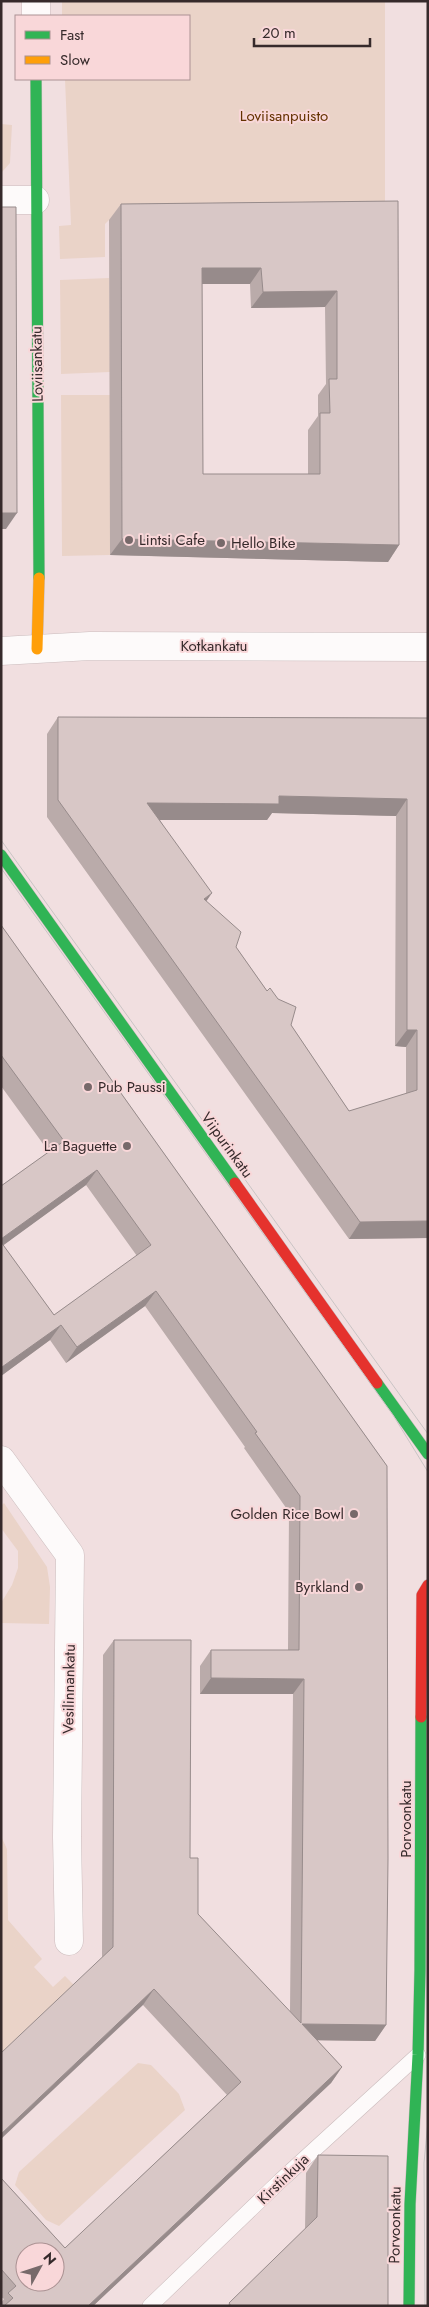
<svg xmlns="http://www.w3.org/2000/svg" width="429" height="2307" font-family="Jost,sans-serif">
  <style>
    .green { fill: #ead3c8 }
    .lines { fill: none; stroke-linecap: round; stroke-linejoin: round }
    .lane-casing { stroke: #cbbcbd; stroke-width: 16 }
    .street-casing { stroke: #cbbcbd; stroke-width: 29 }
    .fast-casing { stroke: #cbbcbd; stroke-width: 12 }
    .slow-casing { stroke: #cbbcbd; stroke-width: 12 }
    .jam-casing { stroke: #cbbcbd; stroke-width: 12 }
    .lane { stroke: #fdfafa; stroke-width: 15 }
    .street { stroke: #fdfafa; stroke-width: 28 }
    .fast { stroke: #30b455; stroke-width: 11 }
    .slow { stroke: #ff9f0a; stroke-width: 11 }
    .jam { stroke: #e5322d; stroke-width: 11 }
    .tram { stroke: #c9c4c4; stroke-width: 1 }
    .wall { fill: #baabaa; fill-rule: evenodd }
    .shaded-wall { fill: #978b8b }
    .building { fill: #d8c7c6; stroke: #978b8b; fill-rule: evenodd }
    .poi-dot { fill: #77696a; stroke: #f9d7d9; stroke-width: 2 }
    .labels { text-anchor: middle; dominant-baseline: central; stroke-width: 4; stroke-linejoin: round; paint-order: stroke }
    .park-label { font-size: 15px; fill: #633200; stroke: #f9d7d9 }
    .street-label { font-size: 15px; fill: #362a2b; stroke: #f9d7d9 }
    .poi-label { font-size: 15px; fill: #362a2b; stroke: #f9d7d9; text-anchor: start }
  </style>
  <rect width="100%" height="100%" fill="#f1dfe0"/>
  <g class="green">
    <path d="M 62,1 L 385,1 L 385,217 L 109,220 L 105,224 L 105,257 L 60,259 L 59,226 L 71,225 L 65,79 L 189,79 L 189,16 L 62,16 Z"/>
    <path d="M 1,124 L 12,125 L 10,163 L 2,172 Z"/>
    <path d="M 109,278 L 110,372 L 61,374 L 60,280 Z"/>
    <path d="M 61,395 L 110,395 L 110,555 L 62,556 Z"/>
    <path d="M 4,1503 L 47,1567 L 50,1587 L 49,1624 L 1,1623 L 1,1603 L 12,1585 L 18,1568 L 18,1551 L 1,1528 L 1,1506 Z"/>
    <path d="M 1,1836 L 7,1849 L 8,1920 L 42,1959 L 34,1967 L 53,1987 L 65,1976 L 76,1987 L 1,2058 Z"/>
    <path d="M 138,2063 L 151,2065 L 179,2094 L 185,2110 L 59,2226 L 46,2220 L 15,2185 L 19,2172 Z"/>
  </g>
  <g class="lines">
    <defs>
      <path id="lane" d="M 150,2306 L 280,2181 L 418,2055"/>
      <g id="street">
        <path d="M 36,16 L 36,1"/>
        <path d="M 1,200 L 35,200"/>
        <path d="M 1,651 L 90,646 L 428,647"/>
        <path d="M 1,1460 L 70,1555 L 67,1837 L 69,1941"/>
      </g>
      <g id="fast">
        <path d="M 36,79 L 39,578"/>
        <path d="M 1,855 L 235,1183"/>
        <path d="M 377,1383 L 428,1454"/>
        <path d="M 409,2306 L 410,2204 L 418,2055 L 420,1970 L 421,1717"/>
      </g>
      <path id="slow" d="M 37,649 L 39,578"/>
      <g id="jam">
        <path d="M 235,1183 L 377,1383"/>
        <path d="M 421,1717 L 422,1595 L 428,1585"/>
      </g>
    </defs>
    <use href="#lane" class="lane-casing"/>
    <use href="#street" class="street-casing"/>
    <use href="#fast" class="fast-casing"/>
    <use href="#slow" class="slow-casing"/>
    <use href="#jam" class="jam-casing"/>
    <use href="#lane" class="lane"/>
    <use href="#street" class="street"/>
    <use href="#fast" class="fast"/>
    <use href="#slow" class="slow"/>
    <use href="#jam" class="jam"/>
    <g class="tram">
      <path d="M 1,840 L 428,1434"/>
      <path d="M 1,868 L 393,1415 L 428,1472"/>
      <path d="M 425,2306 L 424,2163 L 428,2121"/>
    </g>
  </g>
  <g class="wall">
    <path d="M 398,201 L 399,545 L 388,562 L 110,555 L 109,220 L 121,204 ZM 202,284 L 250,284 L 251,308 L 325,307 L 326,384 L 318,395 L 318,416 L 308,430 L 308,474 L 203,474 Z"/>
    <path d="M 58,717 L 428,718 L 428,1238 L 349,1239 L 47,817 L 47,734 ZM 272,813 L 396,816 L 395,1046 L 406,1047 L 406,1094 L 349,1111 L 291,1025 L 236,947 L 206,901 L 160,820 L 267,820 Z"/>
    <path d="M 1,925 L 387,1466 L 386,2025 L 375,2041 L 317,2040 L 342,2067 L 331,2083 L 93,2306 L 1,2306 L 1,2303 L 4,2299 L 1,2297 L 1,2178 L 65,2248 L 227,2095 L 143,2005 L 102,1957 L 103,1655 L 114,1640 L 190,1858 L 198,1914 L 290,2012 L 293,1694 L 200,1694 L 200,1666 L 211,1650 L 288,1650 L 289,1512 L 244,1448 L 245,1447 L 145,1306 L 66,1363 L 50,1340 L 1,1376 L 1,1186 L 49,1152 L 1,1086 ZM 86,1185 L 137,1256 L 54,1315 L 3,1245 Z"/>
    <path d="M 318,2155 L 388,2306 L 227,2306 L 305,2229 L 306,2173 Z"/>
  </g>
  <g class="shaded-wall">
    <path d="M 202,268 L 261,268 L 250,284 L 191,284 Z"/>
    <path d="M 337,291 L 325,307 L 251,308 L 263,292 Z"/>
    <path d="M 1,513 L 17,513 L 6,529 L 1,529 Z"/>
    <path d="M 122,539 L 399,545 L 388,562 L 110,555 Z"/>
    <path d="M 279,796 L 407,799 L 396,816 L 272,813 L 267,820 L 136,820 L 147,803 Z"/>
    <path d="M 212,893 L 201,909 L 204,899 Z"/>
    <path d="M 407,1030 L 417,1030 L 406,1047 L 395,1046 Z"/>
    <path d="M 97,1170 L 86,1185 L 1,1247 L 1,1239 Z"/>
    <path d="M 428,1221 L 428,1238 L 349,1239 L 360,1222 Z"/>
    <path d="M 156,1291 L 145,1306 L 66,1363 L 77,1347 Z"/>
    <path d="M 61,1325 L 50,1340 L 1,1376 L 1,1369 L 2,1367 Z"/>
    <path d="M 211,1678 L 304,1679 L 293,1694 L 200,1694 Z"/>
    <path d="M 154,1989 L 143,2005 L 1,2139 L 1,2134 Z"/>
    <path d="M 302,2024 L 386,2025 L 375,2041 L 291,2040 Z"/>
    <path d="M 342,2067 L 331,2083 L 93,2306 L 88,2306 Z"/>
  </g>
  <g class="building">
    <path d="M 398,201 L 399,545 L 122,539 L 121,204 ZM 202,268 L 261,268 L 263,292 L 337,291 L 337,379 L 329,379 L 330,413 L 320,413 L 320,474 L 203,474 Z"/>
    <path d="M 1,207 L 16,207 L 17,513 L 1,513 Z"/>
    <path d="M 58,717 L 428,718 L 428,1221 L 360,1222 L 58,800 ZM 279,796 L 407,799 L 407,1030 L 417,1030 L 417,1090 L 349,1111 L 291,1025 L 296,1007 L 278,999 L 270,988 L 267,991 L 236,947 L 241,932 L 204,899 L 212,893 L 147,803 L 279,804 Z"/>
    <path d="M 1,925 L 387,1466 L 388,1859 L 386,2025 L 302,2024 L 342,2067 L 88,2306 L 4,2306 L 13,2298 L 8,2293 L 16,2286 L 1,2269 L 1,2178 L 65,2248 L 241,2082 L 154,1989 L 1,2134 L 1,2053 L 113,1947 L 114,1640 L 191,1640 L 190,1858 L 198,1858 L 198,1914 L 301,2023 L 304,1679 L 211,1678 L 211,1650 L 299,1650 L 300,1496 L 255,1433 L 257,1432 L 156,1291 L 77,1347 L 61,1325 L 2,1367 L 1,1366 L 1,1242 L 54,1315 L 151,1245 L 97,1170 L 1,1239 L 1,1186 L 64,1141 L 1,1055 ZM 25,2252 L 55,2252 L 55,2282 L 25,2282 Z"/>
    <path d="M 318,2155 L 388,2156 L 388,2306 L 231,2306 L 229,2303 L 317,2217 Z"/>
  </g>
  <g class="poi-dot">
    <circle cx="129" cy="540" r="5"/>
    <circle cx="221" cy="543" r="5"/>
    <circle cx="88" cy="1087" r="5"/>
    <circle cx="127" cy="1146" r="5"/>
    <circle cx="354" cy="1514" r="5"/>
    <circle cx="359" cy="1587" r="5"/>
  </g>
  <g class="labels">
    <g class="park-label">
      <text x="284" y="116">Loviisanpuisto</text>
    </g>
    <g class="street-label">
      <text transform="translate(37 364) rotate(-91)">Loviisankatu</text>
      <text x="214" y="646">Kotkankatu</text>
      <text transform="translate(227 1145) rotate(54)">Viipurinkatu</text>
      <text transform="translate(69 1689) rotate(-89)">Vesilinnankatu</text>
      <text transform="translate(406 1819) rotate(-90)">Porvoonkatu</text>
      <text transform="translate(283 2179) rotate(-44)">Kirstinkuja</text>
      <text transform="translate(395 2225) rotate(-89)">Porvoonkatu</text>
    </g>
    <g class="poi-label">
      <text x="139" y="540">Lintsi Cafe</text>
      <text x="231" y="543">Hello Bike</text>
      <text x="98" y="1087">Pub Paussi</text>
      <text x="117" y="1146" text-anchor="end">La Baguette</text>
      <text x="344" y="1514" text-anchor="end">Golden Rice Bowl</text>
      <text x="349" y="1587" text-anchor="end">Byrkland</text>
    </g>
  </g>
  <rect width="429" height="2307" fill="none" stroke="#362a2b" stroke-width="5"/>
  <rect x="15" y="15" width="175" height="65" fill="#f9d7d9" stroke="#ab9293"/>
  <rect x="25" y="31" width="25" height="8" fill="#30b455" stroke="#ab9293"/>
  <text x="60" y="40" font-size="15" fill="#362a2b">Fast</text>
  <rect x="25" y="56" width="25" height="8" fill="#ff9f0a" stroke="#ab9293"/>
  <text x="60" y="65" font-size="15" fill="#362a2b">Slow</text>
  <g transform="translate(40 2267) rotate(50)"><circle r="24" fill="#f9d7d9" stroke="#ab9293"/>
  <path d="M0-4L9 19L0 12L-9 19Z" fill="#77696a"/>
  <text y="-8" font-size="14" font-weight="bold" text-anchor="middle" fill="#362a2b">N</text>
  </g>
  <path d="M254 38v8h116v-8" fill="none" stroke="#362a2b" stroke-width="2.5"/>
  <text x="262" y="38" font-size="15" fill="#362a2b" stroke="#f9d7d9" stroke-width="4" paint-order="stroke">20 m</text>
</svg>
